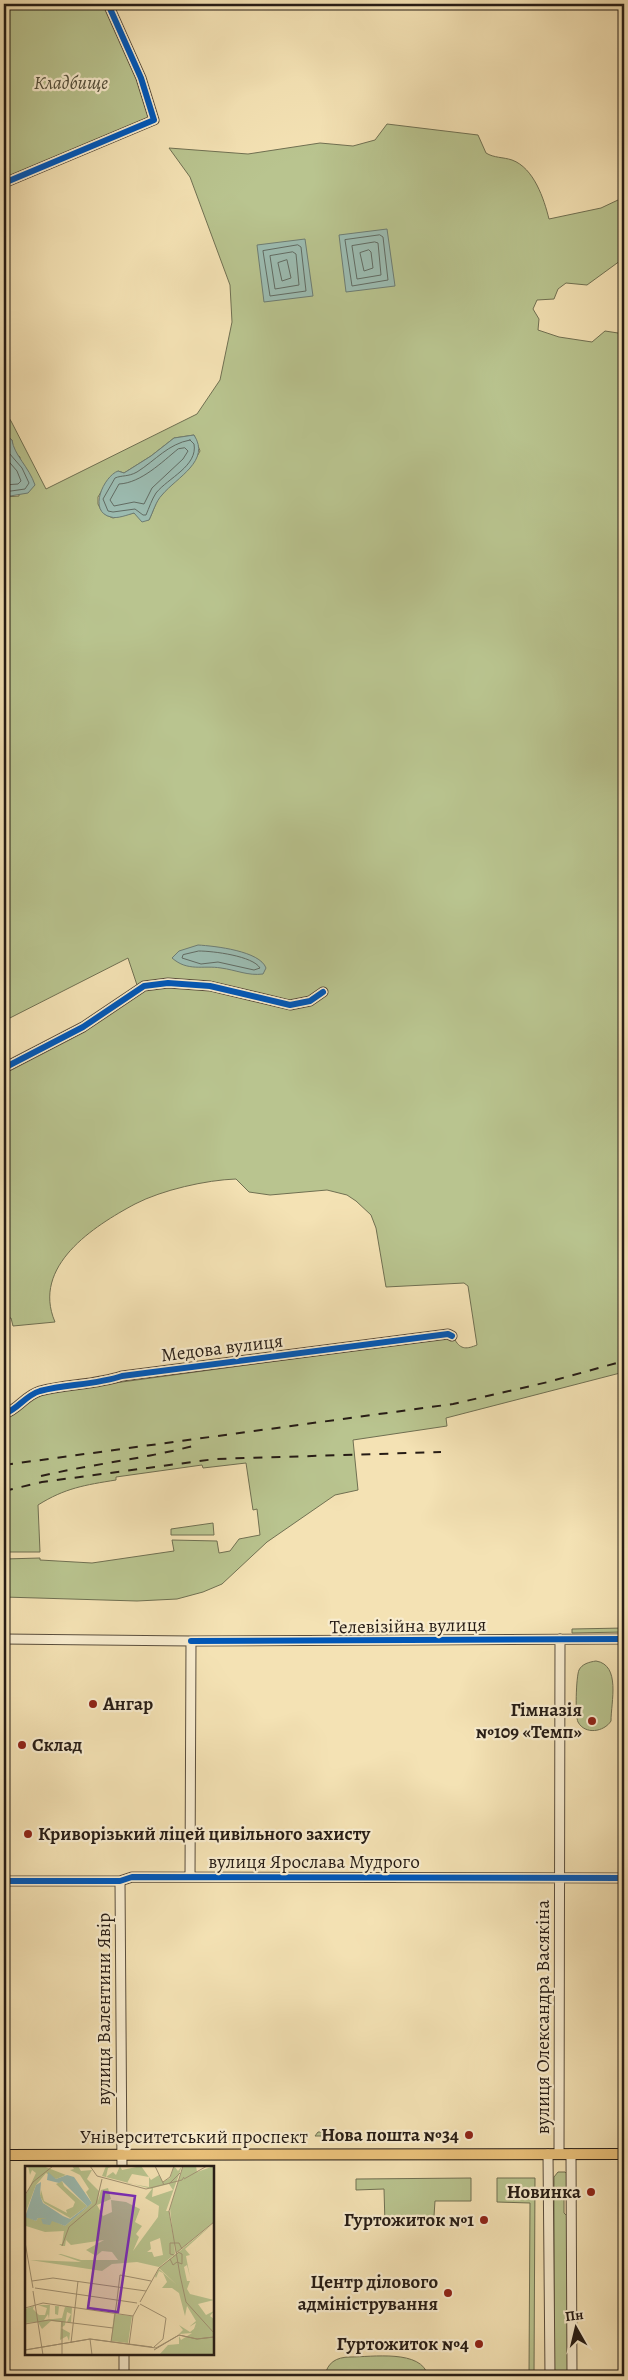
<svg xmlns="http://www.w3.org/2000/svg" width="628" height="2380" font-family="Alegreya,serif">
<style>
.green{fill:#b9c48f;stroke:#707052;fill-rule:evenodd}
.water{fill:#9cbdb3;stroke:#6d7d74}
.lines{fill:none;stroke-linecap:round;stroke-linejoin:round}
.shore{stroke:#616c64;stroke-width:1}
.minor-casing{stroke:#5a4e3d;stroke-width:11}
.major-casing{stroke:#261c15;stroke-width:12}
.minor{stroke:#f8ecce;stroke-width:9}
.major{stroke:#eac17a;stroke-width:10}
.rail{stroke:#261c15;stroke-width:2;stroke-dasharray:9 9;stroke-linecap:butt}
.cycleway-casing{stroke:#f8ecce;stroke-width:9}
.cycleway{stroke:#0057b8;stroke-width:6}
.poi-dot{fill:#8f2418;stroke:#f8ecce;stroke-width:2}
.labels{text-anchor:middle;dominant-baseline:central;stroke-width:4.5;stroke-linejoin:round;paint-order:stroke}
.park-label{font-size:19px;font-style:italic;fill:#524e3a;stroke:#f8ecce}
.street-label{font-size:19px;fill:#261c15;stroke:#f8ecce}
.poi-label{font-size:19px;font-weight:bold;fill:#261c15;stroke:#f8ecce;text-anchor:end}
.inset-road{fill:none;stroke:#a29374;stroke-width:1}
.view{fill:#7b2cbf;fill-opacity:0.15;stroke:#7b2cbf;stroke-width:2.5}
.inset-edge{fill:none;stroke:#261c15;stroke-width:2.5}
</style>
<rect width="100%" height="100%" fill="#f4e2b4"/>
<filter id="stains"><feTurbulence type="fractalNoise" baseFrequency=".004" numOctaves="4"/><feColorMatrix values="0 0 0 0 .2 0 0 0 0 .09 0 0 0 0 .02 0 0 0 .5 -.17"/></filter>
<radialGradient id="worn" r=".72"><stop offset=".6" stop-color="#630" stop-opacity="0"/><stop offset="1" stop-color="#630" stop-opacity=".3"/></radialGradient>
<!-- green -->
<path class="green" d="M4,4H108L154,116L4,183Z
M387,124L478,135L486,153C494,158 503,157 512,160C534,168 544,199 549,219L601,208L618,200H624V258L587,285L566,283L558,289L554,299L537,300L533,309L539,319L538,330L559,337L592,342L605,331L618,333L624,327V1372L446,1418L447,1426L353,1440L358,1490L335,1495L267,1542L222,1584L203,1592L177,1599L137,1601L4,1597V1559L40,1558V1560L92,1563L174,1551L172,1540L217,1541L219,1553L230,1551L239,1539L260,1535L257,1509L253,1510L246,1463L203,1468L202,1465L116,1477V1480C85,1485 65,1488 38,1505L40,1552H4V1416L41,1393L445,1338L455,1340C461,1350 467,1349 477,1345L468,1286L464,1283L386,1287L376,1228L371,1215L356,1201L347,1195L327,1190L270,1195L249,1192L236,1179C206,1180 162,1190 135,1204C94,1226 31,1266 55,1322L13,1326L11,1318H4V1071L139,991L128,958L4,1021V497L19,496L20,457L13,451L12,440L4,434V411L11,421L46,489L197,414L220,380L232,322L230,285L190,177L169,148L248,154L320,143L353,146L375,140ZM194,435L200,451C191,470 175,479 161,495C156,501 153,512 149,520L134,513L113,518L106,515L101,510L98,504V497L107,482L118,471L124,473L151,456L174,438Z
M213,1523L214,1535H171V1529Z
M624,1628V1632L572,1633V1629Z
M596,1661C621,1665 611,1702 611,1721C604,1732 585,1735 578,1722C575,1716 576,1677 579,1670C582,1664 589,1662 596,1661Z
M318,2132H357L358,2136H315Z
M558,2172H565L567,2174L568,2185L564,2190V2213L568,2217L569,2376H554V2177Z
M471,2178V2201H435L434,2216L430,2224H385L384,2189L356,2190V2179Z
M497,2178H535L534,2376H529L530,2203L497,2202Z
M350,2357C372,2357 422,2349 428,2376H325C327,2363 336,2357 350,2357Z"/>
<!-- water -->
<path class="water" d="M387,229L395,286L346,292L339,235Z
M305,239L313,296L264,302L257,245Z
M4,434L12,440C14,455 29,467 35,485L28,493L4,497Z
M194,435C211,461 177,477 162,495C156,501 153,512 149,520L142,522L134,513C127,515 117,519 111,517C87,512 104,476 118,471L124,473L151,456L174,438Z
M198,945C215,946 260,951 266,968L263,974C248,976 236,970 221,968C203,965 188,972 172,958L179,951Z"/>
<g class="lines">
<!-- shore -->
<path class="shore" d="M380,235L383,237L388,280L352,286L345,240Z
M375,242L378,243L381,275L357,279L352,246Z
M298,245L301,247L306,291L270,296L263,251Z
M369,250L371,252L373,268L364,271L360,253Z
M293,252L296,254L299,285L275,289L270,256Z
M287,260L291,278L282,281L278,263Z
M4,440L7,443L9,453L22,468L29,483L25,489L4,492
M190,440L194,444C198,466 168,478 156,493C152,499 149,508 146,515H143L135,509L113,512L108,511L103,499L115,478C122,475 128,477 137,472C156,460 168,444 190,440Z
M185,448L188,451L183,459L152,488L144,504L134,502L114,506L110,500L119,484C141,483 162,462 178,449Z
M4,456L17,471L21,481L18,484L4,485
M199,951C213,951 253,956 260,968L254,970L218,962L201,964L182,958L183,955Z"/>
<!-- minor casing -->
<g class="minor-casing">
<path id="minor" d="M4,183L154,120L141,78L108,4
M4,1068L83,1027L144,986L168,983L210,986L290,1005L310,1001L323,992
M4,1414C19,1409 24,1396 40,1391C67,1384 95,1385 122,1376L448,1334L452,1336
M4,1639L191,1641L190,1877
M191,1641L624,1639
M4,1881H120L132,1877L624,1878
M120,1881L122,2168
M548,2154L550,2376
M559,2154L560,1639
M571,2154L572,2376
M124,2354V2376"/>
</g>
<!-- major casing -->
<g class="major-casing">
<path id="major" d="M4,2155L624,2154"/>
</g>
<!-- minor -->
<use href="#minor" class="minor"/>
<!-- major -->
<use href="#major" class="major"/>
<!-- rail -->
<path class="rail" d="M4,1465L453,1404L548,1382L624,1361
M41,1476C92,1464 143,1459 193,1446
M4,1491L42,1482L215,1459L441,1452"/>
<!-- cycleway casing -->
<g class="cycleway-casing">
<path id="cycleway" d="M4,183L154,120L141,78L108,4
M4,1068L83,1027L144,986L168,983L210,986L290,1005L310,1001L323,992
M4,1414C19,1409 24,1396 40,1391C67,1384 95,1385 122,1376L448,1334L452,1336
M191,1641L624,1639
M4,1881H120L132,1877L624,1878"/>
</g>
<!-- cycleway -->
<use href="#cycleway" class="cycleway"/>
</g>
<!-- markers -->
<g class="poi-dot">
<circle cx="93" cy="1704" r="5"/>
<circle cx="592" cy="1721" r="5"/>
<circle cx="22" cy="1745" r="5"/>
<circle cx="28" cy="1834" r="5"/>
<circle cx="469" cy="2135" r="5"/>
<circle cx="591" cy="2192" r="5"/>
<circle cx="484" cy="2220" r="5"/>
<circle cx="448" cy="2293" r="5"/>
<circle cx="479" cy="2344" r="5"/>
</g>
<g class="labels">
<!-- park labels -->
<g class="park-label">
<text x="71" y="83">Кладбище</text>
</g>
<!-- street labels -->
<g class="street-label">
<text transform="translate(222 1348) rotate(-7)">Медова вулиця</text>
<text transform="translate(408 1626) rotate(-1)">Телевізійна вулиця</text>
<text x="314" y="1862">вулиця Ярослава Мудрого</text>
<text transform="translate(104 2009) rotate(-90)">вулиця Валентини Явір</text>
<text transform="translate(543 2017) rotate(-90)">вулиця Олександра Васякіна</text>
<text x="194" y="2137">Університетський проспект</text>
</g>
<!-- poi labels -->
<g class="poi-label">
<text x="103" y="1704" text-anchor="start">Ангар</text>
<text x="582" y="1710">Гімназія<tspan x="582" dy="22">№109 «Темп»</tspan></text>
<text x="32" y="1745" text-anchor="start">Склад</text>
<text x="38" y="1834" text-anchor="start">Криворізький ліцей цивільного захисту</text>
<text x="459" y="2135">Нова пошта №34</text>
<text x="581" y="2192">Новинка</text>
<text x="474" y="2220">Гуртожиток №1</text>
<text x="438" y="2282">Центр ділового<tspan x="438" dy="22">адміністрування</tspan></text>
<text x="469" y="2344">Гуртожиток №4</text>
</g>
</g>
<!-- overview -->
<g transform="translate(25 2166)">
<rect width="189" height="189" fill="#f4e2b4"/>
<path d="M3,0H18L41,9L31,13L21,7L11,19L0,48V31L11,7L7,4L5,9ZM47,0H53L56,5L67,4L62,13L74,25L73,35L76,24L83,22L86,33L72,39L78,50L87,46L86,34L101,36L115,43L110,56L117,60L111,68L114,71L108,85L133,51L134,40L120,32L127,23L77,10L81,0H89L83,2L81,11L88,6L91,9L95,0L97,4L116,0L126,14L134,9L138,16L145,12L149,0L153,5L157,0L141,45H144L148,71L145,42L158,0H171L172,6L189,0V56L151,87L149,75L150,88L134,101L112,96L87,98L77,105L5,94L56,96L33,88H36L56,94H93L87,86L77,85L71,90L61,84L79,74L46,79L41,74L40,80H37L34,78H37L39,65L20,66L1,60L0,50L11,55L13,52H22L40,60L67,37L61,26L64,23L55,9L45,4L49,3ZM107,8L124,11V21L102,17ZM144,18L148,24L127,31L128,22ZM135,72L138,89L129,91L127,86H122L126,83L125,76ZM37,15L39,20L62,40L43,54L45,52L19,37L15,30L16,24L19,35L42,47L41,44L48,41L50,36L31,18ZM189,57L160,83L165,89L161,90L165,111L162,99L159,101L162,115H165L162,123L165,128L189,134L173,138L181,149L189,145L185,150L189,153V189H134L143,179L154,178V170L156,174L167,167L154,168L158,164L154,159L165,166L174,159L169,163L171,157L164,161L171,155L162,140L160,150L154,127L147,122H137L142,116L138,107L134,105L131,112L130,110L134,103L152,119L134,102ZM13,139H25L24,153L23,148L19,154L37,152L40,141L34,140L33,149L30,148V140L47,141L46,156H42L46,148L42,146L40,159L36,162L45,167L44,175L42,170L35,174L36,156L26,155L17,163L13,156L0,157V143L9,140L8,143L14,149H20L22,142ZM89,148L107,150L103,177L86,175Z" fill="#b9c48f" fill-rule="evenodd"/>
<path d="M23,6L31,13L42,9L49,11L67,37L40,60L27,55L25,59L18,58L16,53L22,52H13L11,55L0,51L11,19L16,16L15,29L18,37L38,50L45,53L62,40L37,15L34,17L22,14Z" fill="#9cbdb3"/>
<path class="inset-road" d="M65,0L72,10L121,23L157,14L159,11M130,0L139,19M158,0L144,45L155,109L161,136L189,167M159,13L182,0M138,16L145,11L149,0M144,18L155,7M0,29L8,16L28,0M0,76L8,122M37,80L44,61L71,38L77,13M151,87L189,56M149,89L145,88V77H154L157,83M145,93L148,99L152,96L157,98V88L153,86M7,115L28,112L121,125M10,122L112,137M8,125L18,189M92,134L95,109L126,115M115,136L134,102L153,87M115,138L141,152L138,173L129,181M0,142L18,137L108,150M37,155V189M0,158L24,154L88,162M65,173L67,189M86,176L92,134M46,177L53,115M104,179L108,150L114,139M0,184L65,173L127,181M0,184L65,173L131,182L154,169L172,173L189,171M129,184L154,169L172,173L189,171"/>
<path class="view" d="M79,26L110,30L93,146L63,142Z"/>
<rect width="189" height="189" class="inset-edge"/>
</g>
<!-- margin -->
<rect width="628" height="2380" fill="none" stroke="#f4e2b4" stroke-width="20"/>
<rect x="5" y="5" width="618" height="2370" fill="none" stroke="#261c15" stroke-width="2.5"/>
<rect x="10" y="10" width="608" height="2360" fill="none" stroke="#261c15"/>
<!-- north arrow -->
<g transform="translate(576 2328) rotate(352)" stroke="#f8ecce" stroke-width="4" paint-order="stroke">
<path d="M0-4L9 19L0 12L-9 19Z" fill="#261c15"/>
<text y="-8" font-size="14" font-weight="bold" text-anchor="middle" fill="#261c15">Пн</text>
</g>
<rect width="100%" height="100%" filter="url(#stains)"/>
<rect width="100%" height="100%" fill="url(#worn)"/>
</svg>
